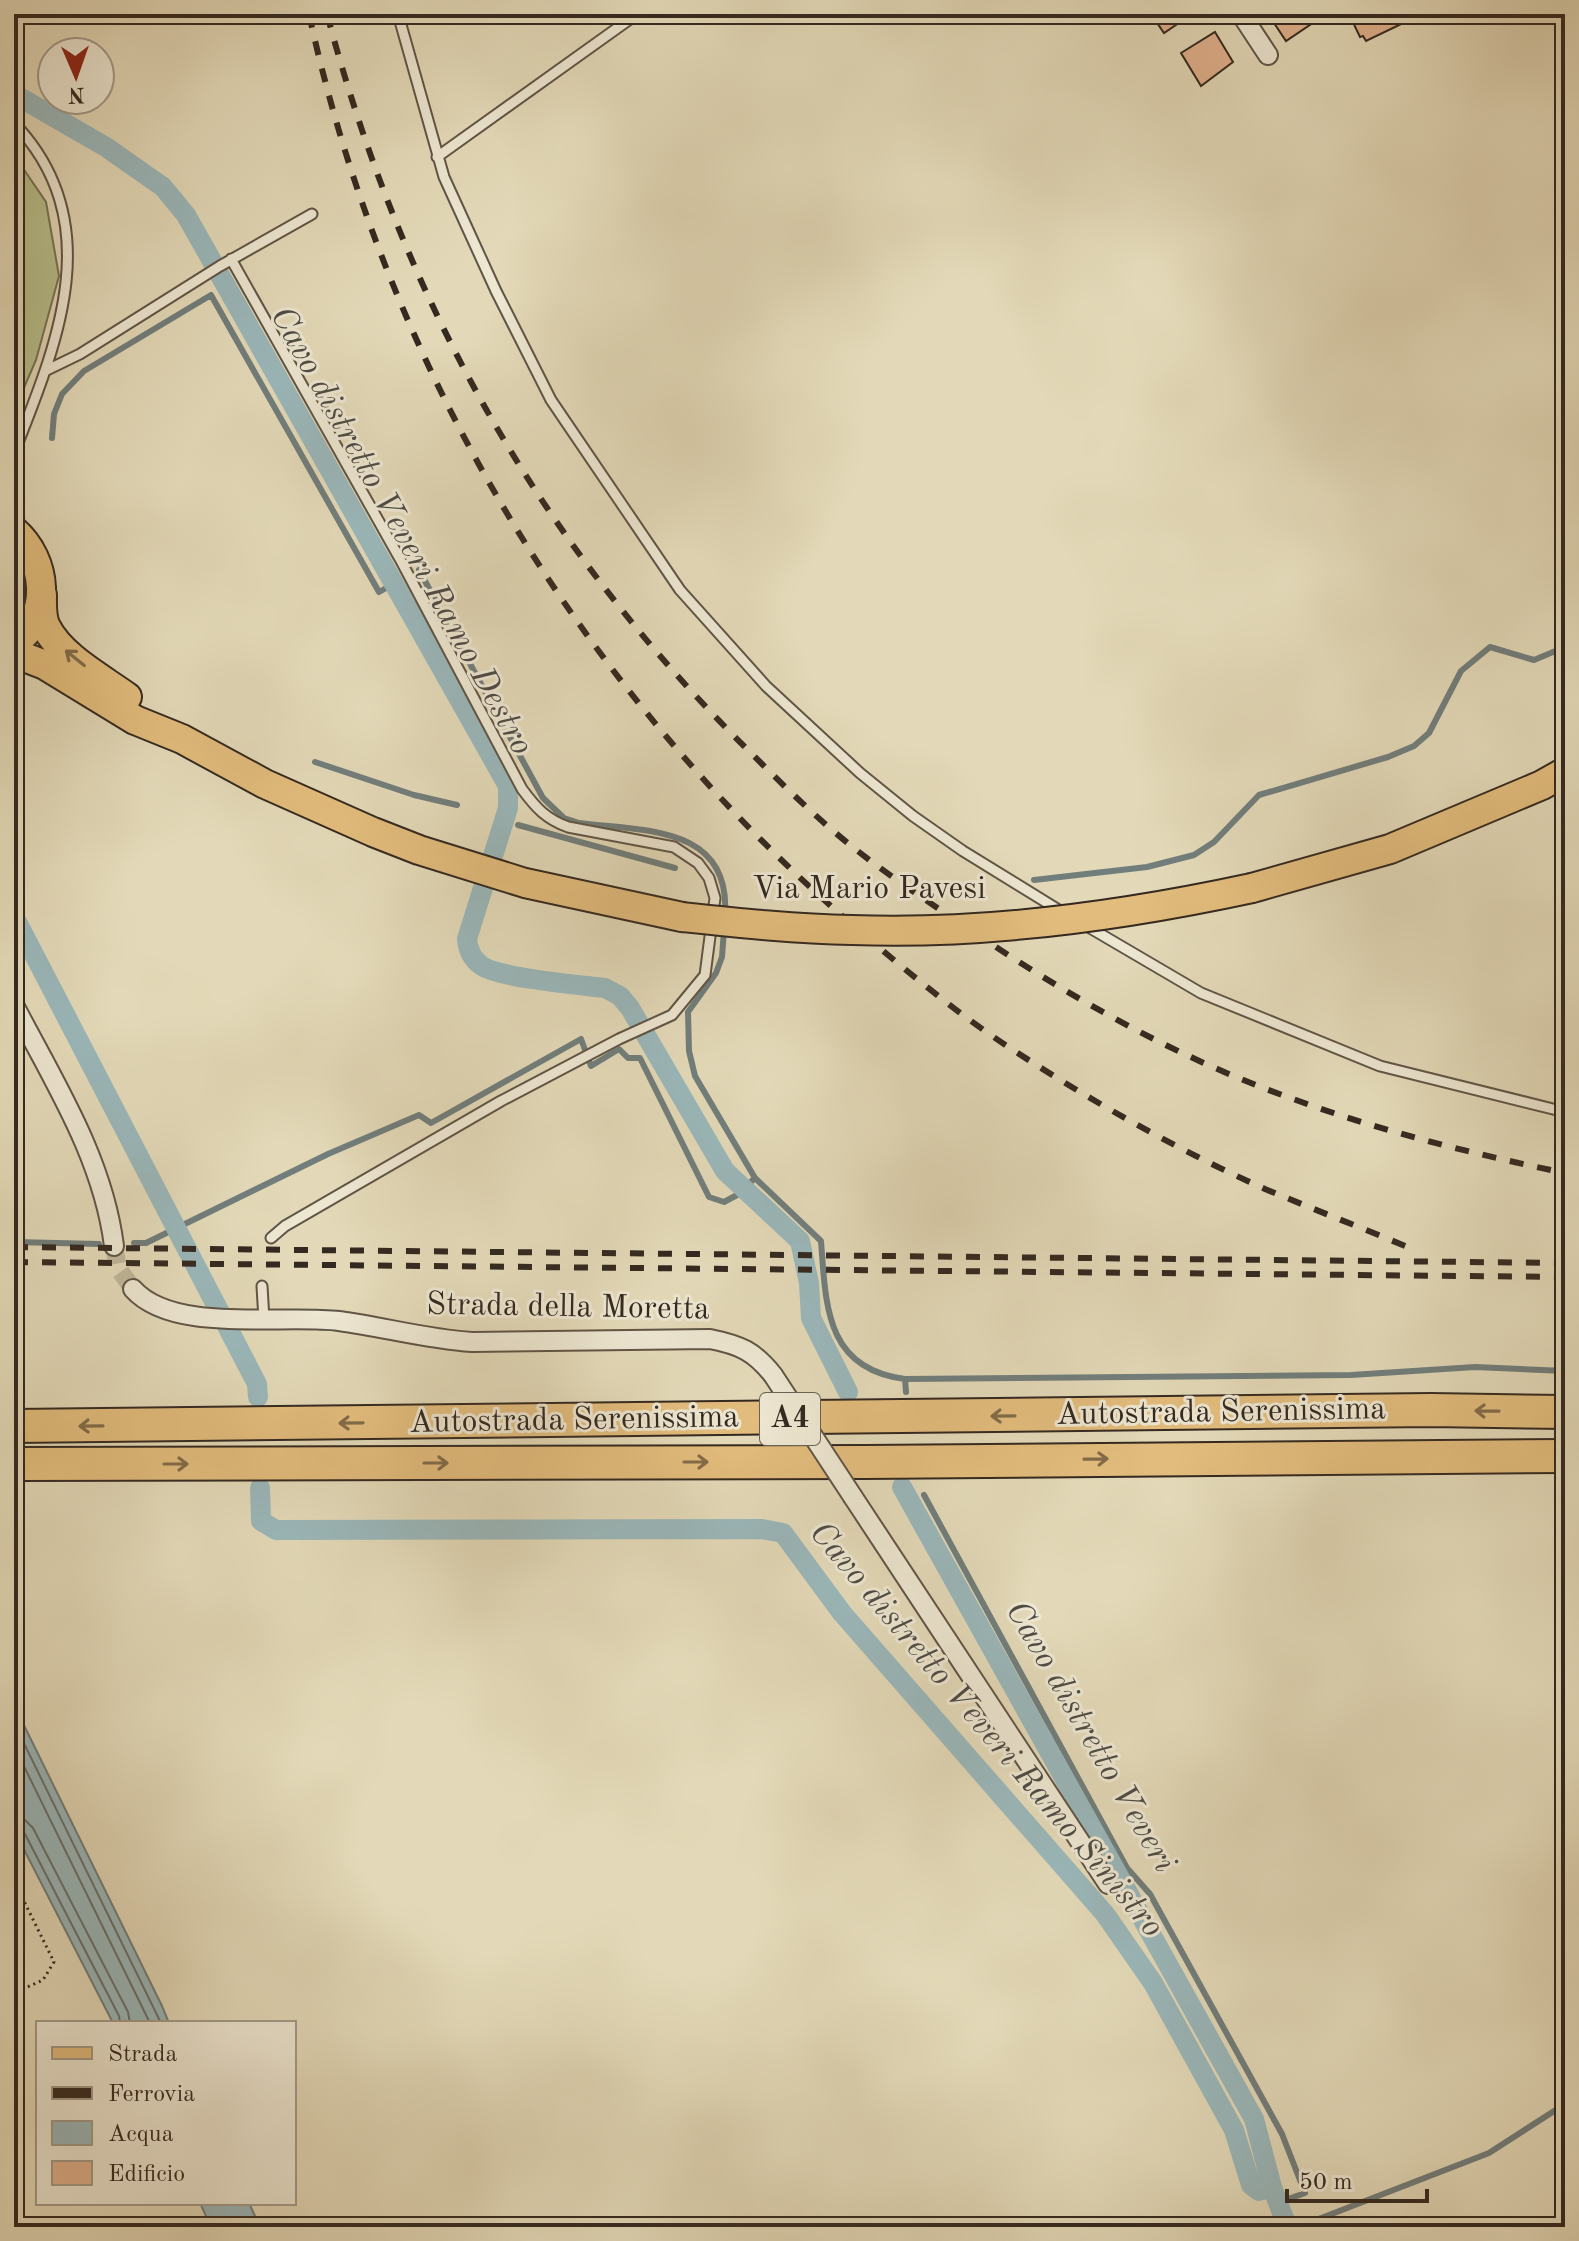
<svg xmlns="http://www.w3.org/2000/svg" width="1579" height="2241" font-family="'Old Standard TT',serif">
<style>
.green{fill:#b7be8c;stroke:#767456;stroke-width:2}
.water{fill:#9ab7ba;stroke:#717e7c;stroke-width:2}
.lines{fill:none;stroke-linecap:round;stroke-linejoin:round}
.shore{stroke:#67706d;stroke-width:2}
.stream{stroke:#717e7c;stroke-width:6}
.canal{stroke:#9ab7ba;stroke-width:20}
.building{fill:#e0b18d;stroke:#342920;stroke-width:2}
.street-tunnel{stroke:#c0b69a;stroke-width:18;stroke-dasharray:18 9;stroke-linecap:butt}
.lane-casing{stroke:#605546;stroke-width:13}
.street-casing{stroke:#605546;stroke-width:22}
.primary-casing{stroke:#342920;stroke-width:32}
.highway-casing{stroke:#342920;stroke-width:36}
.path{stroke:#342920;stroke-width:3;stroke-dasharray:2 4;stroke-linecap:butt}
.lane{stroke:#ede6d1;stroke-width:9}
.street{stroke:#ede6d1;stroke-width:18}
.primary{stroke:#e2bc7c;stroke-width:28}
.highway{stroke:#e2bc7c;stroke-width:32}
.rail{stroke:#342920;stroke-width:6;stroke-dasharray:14 14;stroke-linecap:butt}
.street-bridge-casing{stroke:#605546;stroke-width:22;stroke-linecap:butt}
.primary-bridge-casing{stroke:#342920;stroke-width:32;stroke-linecap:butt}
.street-bridge{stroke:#ede6d1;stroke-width:18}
.primary-bridge{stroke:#e2bc7c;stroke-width:28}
.oneway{stroke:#826b49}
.labels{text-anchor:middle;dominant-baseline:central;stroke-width:6;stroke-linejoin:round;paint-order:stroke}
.shield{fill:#ede6d1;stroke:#6c6255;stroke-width:2}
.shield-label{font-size:30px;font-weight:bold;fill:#342920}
.street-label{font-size:32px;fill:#342920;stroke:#ede6d1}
.water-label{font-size:34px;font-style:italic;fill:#4e4c46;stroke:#ede6d1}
</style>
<rect width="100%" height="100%" fill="#e3d9b8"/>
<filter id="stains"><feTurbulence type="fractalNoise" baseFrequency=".0025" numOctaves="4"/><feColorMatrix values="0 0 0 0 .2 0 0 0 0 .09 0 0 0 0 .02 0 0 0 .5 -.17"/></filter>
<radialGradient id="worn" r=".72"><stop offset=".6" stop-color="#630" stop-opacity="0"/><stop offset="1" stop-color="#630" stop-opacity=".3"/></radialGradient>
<!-- green -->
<path class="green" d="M14,155L46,202L59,276L36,360L14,411Z"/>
<!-- water -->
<path class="water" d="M14,1705L162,2006L169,2023H113L14,1830Z
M200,2203H249L260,2227H211Z"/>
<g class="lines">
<!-- shore -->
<path class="shore" d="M14,1723L161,2023
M14,1746L150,2023
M14,1819L25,1820L33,1828L128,2012L130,2023
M14,1829H20L25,1834L119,2016L120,2023"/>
<!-- stream -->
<path class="stream" d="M52,438L54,414L62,394L84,371L211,295L379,592L388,587
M419,570L543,798L564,818L579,823C643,831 731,825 725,915
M1565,720V736
M315,762L414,795L457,805
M518,825L675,868
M1034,880L1147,867L1194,855L1214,842L1259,795L1388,757L1414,746L1429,733L1461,671L1490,647L1534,660L1565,647
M724,930L722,957L716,973L688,1012L689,1051L695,1076L755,1178L821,1241C826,1305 825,1369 905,1379L1351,1375L1475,1367L1565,1371
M14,1242L99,1244
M134,1243H146L328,1154L419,1115L431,1123L581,1039L591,1066L619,1049L628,1058H640L709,1197L724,1202L737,1195L755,1178
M905,1379L906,1392
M924,1495L1127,1868L1150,1894L1282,2134L1305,2193L1277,2203
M1298,2227L1489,2153L1565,2104"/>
<!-- canal -->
<path class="canal" d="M14,94L106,147L163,187L186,215L508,786V808L467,939C468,950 473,960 482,966C500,978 580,985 605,988L620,996L630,1008L725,1171L800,1241L809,1283L811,1318L848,1392
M14,916L257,1384L258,1397
M902,1487L1254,2119L1272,2187L1286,2223
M260,1488L261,1521L276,1530L762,1529L783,1533L842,1613L1105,1914L1153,1983L1234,2130L1251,2185L1259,2191L1272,2187"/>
</g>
<!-- building -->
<path class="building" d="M1151,14H1192L1164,33Z
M1268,14H1326L1286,41Z
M1349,14H1422L1366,41L1363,36L1360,37Z
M1215,32L1233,62L1201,86L1181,53Z"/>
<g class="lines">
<!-- street-tunnel -->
<path class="street-tunnel" d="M114,1246L118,1268L133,1289"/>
<!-- lane casing -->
<g class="lane-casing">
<path id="lane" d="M398,14L444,177L496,291L551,400L680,590L766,686L860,773L913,816L963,851L1062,912
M14,123C109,222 57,344 14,453
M437,157L637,14
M231,259L400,559L522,789C536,808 546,819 568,827L674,847L698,863L709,878L715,898L705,975L672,1015L619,1039L501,1101L285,1226L271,1238
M47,370L80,354L220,266L312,214
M1085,925L1201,993L1380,1066L1565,1112
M262,1286L264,1320"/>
</g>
<!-- street casing -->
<g class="street-casing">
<path id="street" d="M1241,14L1268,55
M14,1005C54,1082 103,1158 114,1246
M133,1289C173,1334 282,1314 339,1321C384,1327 426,1339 472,1342L710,1339C740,1345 754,1351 773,1375
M853,1497L1108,1884"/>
</g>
<!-- primary casing -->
<g class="primary-casing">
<path id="primary" d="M14,531C47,560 53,615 14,643
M42,595C42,606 41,617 46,627C61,657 101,678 127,697
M14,653L45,665L135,720L182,739L265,784L373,832L419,850L525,883L682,917
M1252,888L1390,849L1542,785L1565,772"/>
</g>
<!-- highway casing -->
<g class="highway-casing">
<path id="highway" d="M14,1426L1431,1410L1565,1412
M14,1464L865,1462L1565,1456"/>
</g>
<!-- path -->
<path class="path" d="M14,1881L54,1962L43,1980L14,1993"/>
<!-- lane -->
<use href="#lane" class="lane"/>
<!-- street -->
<use href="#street" class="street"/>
<!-- primary -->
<use href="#primary" class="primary"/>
<!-- highway -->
<use href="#highway" class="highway"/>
<!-- rail -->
<path class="rail" d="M309,14C387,372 584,697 863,934C909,973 957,1013 1007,1046C1089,1100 1176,1149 1265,1189C1313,1209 1362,1228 1410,1248
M327,14C401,292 531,530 733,735C773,775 814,817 859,852C899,883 942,911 984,939C1081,1004 1185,1061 1296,1100C1384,1132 1474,1154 1565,1173
M14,1247L1565,1263
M14,1262L1565,1277"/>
<!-- street-bridge casing -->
<g class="street-bridge-casing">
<path id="street-bridge" d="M773,1375L853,1497"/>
</g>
<!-- primary-bridge casing -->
<g class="primary-bridge-casing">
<path id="primary-bridge" d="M682,917C739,923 795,929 852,930C986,935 1122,916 1252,888"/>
</g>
<!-- street-bridge -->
<use href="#street-bridge" class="street-bridge"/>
<!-- primary-bridge -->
<use href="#primary-bridge" class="primary-bridge"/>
</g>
<!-- one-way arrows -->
<defs><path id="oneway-shaft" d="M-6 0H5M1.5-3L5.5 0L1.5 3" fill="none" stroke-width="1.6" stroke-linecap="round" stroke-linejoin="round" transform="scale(2)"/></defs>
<g class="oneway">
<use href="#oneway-shaft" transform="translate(75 658) rotate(-141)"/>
<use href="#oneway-shaft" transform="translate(1487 1411) rotate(-179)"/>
<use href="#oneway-shaft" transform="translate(1003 1416) rotate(179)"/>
<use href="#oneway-shaft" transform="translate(351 1423) rotate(179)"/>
<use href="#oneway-shaft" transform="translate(91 1426) rotate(179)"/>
<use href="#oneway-shaft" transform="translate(1096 1459) rotate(-1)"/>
<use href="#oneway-shaft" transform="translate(696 1462)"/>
<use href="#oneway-shaft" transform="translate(436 1463)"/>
<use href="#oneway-shaft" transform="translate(176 1464)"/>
</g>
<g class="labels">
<!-- shield labels -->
<rect class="shield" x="760" y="1393" width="60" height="52" rx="6"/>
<g class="shield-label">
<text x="790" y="1419">A4</text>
</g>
<!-- street labels -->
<g class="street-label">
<text x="869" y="890">Via Mario Pavesi</text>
<text transform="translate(568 1308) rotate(1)">Strada della Moretta</text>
<text transform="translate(1221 1413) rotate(-1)">Autostrada Serenissima</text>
<text transform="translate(574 1421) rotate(-1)">Autostrada Serenissima</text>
</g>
<!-- water labels -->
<g class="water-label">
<text transform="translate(401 531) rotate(61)">Cavo distretto Veveri Ramo Destro</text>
<text transform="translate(986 1730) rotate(50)">Cavo distretto Veveri Ramo Sinistro</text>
<text transform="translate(1090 1737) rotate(60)">Cavo distretto Veveri</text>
</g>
</g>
<!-- margin -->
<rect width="1579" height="2241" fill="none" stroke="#e3d9b8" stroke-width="48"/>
<rect x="16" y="16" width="1547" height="2209" fill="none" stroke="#342920" stroke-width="4"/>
<rect x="24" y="24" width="1531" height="2193" fill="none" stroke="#342920" stroke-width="2"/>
<!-- legend -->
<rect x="36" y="2021" width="260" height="184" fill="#ede6d1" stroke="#a39a8a" stroke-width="2"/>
<rect x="52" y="2047" width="40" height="12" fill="#e2bc7c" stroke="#a39a8a" stroke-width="2"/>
<text x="108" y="2061" font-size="24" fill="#342920">Strada</text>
<rect x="52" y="2087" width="40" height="12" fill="#342920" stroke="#a39a8a" stroke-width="2"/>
<text x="108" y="2101" font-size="24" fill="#342920">Ferrovia</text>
<rect x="52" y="2121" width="40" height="24" fill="#9ab7ba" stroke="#a39a8a" stroke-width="2"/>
<text x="108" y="2141" font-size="24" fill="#342920">Acqua</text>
<rect x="52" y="2161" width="40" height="24" fill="#e0b18d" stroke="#a39a8a" stroke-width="2"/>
<text x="108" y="2181" font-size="24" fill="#342920">Edificio</text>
<!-- north arrow -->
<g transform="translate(76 76) rotate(178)"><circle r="38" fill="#ede6d1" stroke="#a39a8a" stroke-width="2"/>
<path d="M0-6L14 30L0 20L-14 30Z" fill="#8f2418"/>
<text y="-12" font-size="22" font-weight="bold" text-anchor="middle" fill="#342920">N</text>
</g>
<!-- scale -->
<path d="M1287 2189v12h140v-12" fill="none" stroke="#342920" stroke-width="4"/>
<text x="1299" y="2189" font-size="24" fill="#342920" stroke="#ede6d1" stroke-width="6" paint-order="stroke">50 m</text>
<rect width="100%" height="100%" filter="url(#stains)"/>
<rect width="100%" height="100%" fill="url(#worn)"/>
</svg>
